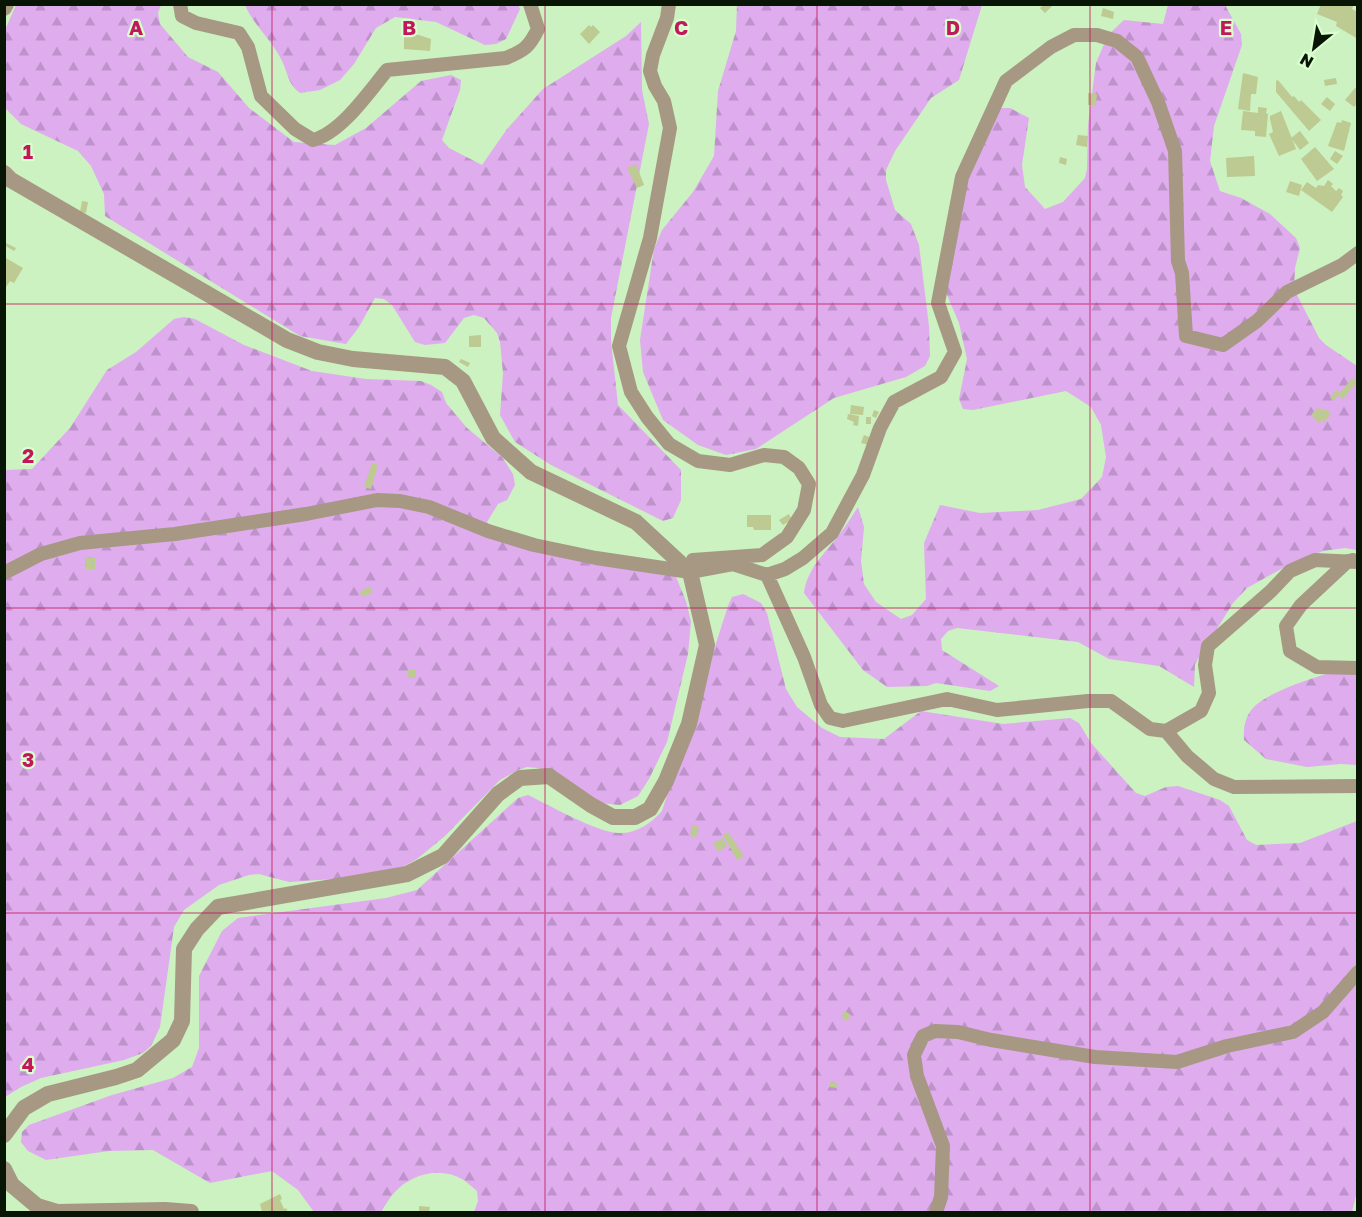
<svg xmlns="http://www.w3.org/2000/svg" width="1362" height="1217" font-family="'Golos Text',sans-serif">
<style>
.forest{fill:url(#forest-firs)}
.building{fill:#bdca91}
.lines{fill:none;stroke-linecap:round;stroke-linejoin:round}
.minor{stroke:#a69883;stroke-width:14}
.tertiary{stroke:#a69883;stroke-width:16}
.grid{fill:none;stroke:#c2185b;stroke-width:1.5;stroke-opacity:0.55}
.grid-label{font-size:20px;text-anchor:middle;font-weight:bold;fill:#c2185b;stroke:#d8ffcd;stroke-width:4.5;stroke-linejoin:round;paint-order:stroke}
</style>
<defs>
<pattern id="forest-firs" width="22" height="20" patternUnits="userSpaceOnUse" patternTransform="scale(1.5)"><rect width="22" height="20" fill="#dfacee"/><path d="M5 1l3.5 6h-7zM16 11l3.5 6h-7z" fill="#be93cb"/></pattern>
</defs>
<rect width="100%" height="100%" fill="#cbf2c0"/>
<!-- forest -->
<path class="forest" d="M518,4L520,9L506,39L496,44L485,45L436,22L395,17L376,28L354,64L340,80L320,90L300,93C288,85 288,73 282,61C272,40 254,26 245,5Z
M16,5H161L158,13L160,24L188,57L218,72L249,108L294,142L335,145L366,128L421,81L451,75L461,80L460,90L442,140L449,148L482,165L507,129L543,89L626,36L641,22L642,90L649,124L611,318V341L618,405L681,470V500L673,518L663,521L551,465L515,442L500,415L503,373L500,342L497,333L484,318L474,315L464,318L445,343L425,345L415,342L392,305L384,299L375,298L359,327L346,344L300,336L105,216L104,194L91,166L78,151L21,124L5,108V30Z
M737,5H982L959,80L931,98L895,151L886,170V180L895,210L911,224L919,245L929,326L930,356L925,366L906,377L834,398L756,449L726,455L698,445L663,420L643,372L640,340L654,249L662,230L693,192L714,156L718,91L736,31Z
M1168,5H1225L1241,34L1242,45L1214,126L1210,161L1220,191L1241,198L1270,214L1296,238L1300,248L1295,268L1294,289L1319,338L1326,345L1357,366V550L1345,548L1323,551L1292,563L1247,588L1233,603L1195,664L1194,687L1159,666L1109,659L1078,642L957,628L948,631L941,639L942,650L999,686L990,691L936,683L927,686L887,687L863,670L804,593C807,569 825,553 839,535C846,526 852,516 858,507L864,527L861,561L864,584L876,602L901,619L912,615L926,599L924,543L940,505L980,513L1038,510L1081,499L1102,477L1106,457L1101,425L1091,407L1066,391L973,410L963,409L959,399L967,359L959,323L947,295L944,274L961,190L1000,108H1010L1029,118L1022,165L1025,187L1045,209L1063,202L1085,178L1087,169L1088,125L1096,63L1108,35L1124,20L1163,24Z
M184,317L195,319L244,345L312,371L366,379L421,381L431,385L442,392L446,403L467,428L502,457L513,474L515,485L507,500L498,504L487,522L493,532L674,572L686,601L691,622L688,654L667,742L649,779L638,796L620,805L599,803L556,776L538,768L527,767L518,770L500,780L445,836L417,859L399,869L349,878L289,882L259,874L249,875L219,885L184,910L174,927L160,1027L151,1046L143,1053L124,1060L41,1078L21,1087L5,1097V470L32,469L70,428L107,370L136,352L174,319Z
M743,594L761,603L767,613L786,689L797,707L822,728L840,737L884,739L921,711L1003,724L1070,718L1079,723L1091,743L1136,793L1145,796L1166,787L1178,786L1220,800L1229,806L1247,840L1256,845L1300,843L1357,821L1358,1187L1352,1212H474L478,1201L477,1191C472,1187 467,1182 462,1179C440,1166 410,1174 394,1193C389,1198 385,1206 381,1212H314L298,1190L272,1171L210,1183L153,1150L109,1151L46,1160L28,1151L21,1142L22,1132L29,1125L112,1095L173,1078L192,1067L199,1048V976L222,931L238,918L386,898L417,890L518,798L528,795C549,805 596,832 618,833C636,834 650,824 662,811L728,606L732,597Z
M1357,665V765L1341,764L1307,767L1266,759L1244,740C1243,730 1245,717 1252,709C1269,689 1332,672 1357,665Z"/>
<!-- building -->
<path class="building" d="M1045,4H1054L1045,13L1040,8Z
M1321,4H1354L1352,9L1358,12V39L1336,26L1337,22L1317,14Z
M1103,8L1114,12L1113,19L1101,16Z
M589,25L591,27L593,25L600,32L589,44L580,34Z
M404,34L419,35L431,39L430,51L404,49Z
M1243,73L1258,77L1256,94H1251L1250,111L1238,109Z
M1336,78L1337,84L1325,86L1324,80Z
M1278,80L1292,97L1294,96L1299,102L1301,100L1321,120L1309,131L1276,92V81Z
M1355,88L1358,89V103L1354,107L1345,100Z
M1088,93L1097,94L1096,105H1088Z
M1327,97L1335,104L1330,111L1321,104Z
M1258,107L1267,108L1266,113L1268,114L1266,137L1255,136V131L1241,130L1243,111L1258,113Z
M1281,111L1296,149L1279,156L1269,134L1273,132L1270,119V116Z
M1342,120L1351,123L1344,151L1328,146L1337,122L1341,123Z
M1300,131L1309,143L1300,150L1291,138Z
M1078,135L1088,136L1087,147L1076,145Z
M1315,147L1334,169L1317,181L1301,159Z
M1335,151L1343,156L1337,164L1330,159Z
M1254,156L1255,176L1227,177L1226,158Z
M1060,157L1067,159L1066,165L1059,163Z
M636,164L644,185L637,188L627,168Z
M1328,180L1333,184L1331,186L1336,191L1339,188L1343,191L1341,195L1343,197L1332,212L1301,190L1307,182L1316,188L1318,185L1324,186Z
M1290,181L1302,185L1299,196L1286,192Z
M82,201L88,202L86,213L80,212Z
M4,242L16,248L14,251L4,245Z
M4,257L23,268L14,283L10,281L4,290Z
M481,335V347H469V336Z
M461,359L470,363L468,367L459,362Z
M1352,378L1357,382L1343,399L1338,395L1334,401L1330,398L1336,390L1340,393Z
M851,405L864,407L863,415L850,414Z
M1318,407L1324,411L1326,409L1331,414L1324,422L1321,420L1319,423L1311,415Z
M874,410L879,412L876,418L872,416Z
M848,414L859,416L858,426L853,425L854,422L847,419Z
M866,417H871V424H866Z
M864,435L872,438L869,445L861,443Z
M372,463L378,465L371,489L364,487Z
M789,514L792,520L783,525L779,520Z
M747,515H771V530H754L753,527H747Z
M95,557V569H86L85,558Z
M370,586L373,592L363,597L360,592Z
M415,669L416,678H408L407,670Z
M692,825L699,827L696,837L690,836Z
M728,832L744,856L737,860L723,835Z
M723,838L727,846L718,852L713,843Z
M845,1011L851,1015L847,1021L841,1017Z
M830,1082L838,1083L837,1088L830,1087Z
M280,1194L282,1199L280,1200L284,1209L286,1208L288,1212H262L260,1204Z
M419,1206L430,1207L429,1212H419Z"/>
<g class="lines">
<!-- minor -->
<path class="minor" d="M180,4L182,16L196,23L239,33L248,47L261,96L295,129L313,140C341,133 369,92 387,70L506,58C525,50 529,47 538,29L530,4
M669,4L667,18L653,55L650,71L655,86L664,101L670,128L650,238L619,346L631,392L647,417L669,444L698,461L730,465L764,455L784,457L799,468L809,484L804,510L787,537L762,555L693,560L690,572
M1353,560L1347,562L1301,605L1286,626L1290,651L1317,667L1358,668
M4,573L41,554L80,543L175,534L306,514L377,500L400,501L429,507L488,531L534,545L596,558L690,572L733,564L767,575L785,569L803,558L832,533L863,475L880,428L894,402L941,377L955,352L938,303L962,177L1006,81L1051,47L1074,35H1097L1117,41L1137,57L1158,102L1175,151L1178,261L1182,273L1186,336L1223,345L1257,321L1287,292L1342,265L1358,253
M767,575L804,657L821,705L830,718L843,721L947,699L997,710L1088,701H1111L1150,729L1166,731L1201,711L1209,693L1205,665L1208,646L1271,591L1290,571L1315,560L1358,562
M1166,731L1187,756L1214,779L1234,787L1358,786
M936,1212L941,1197L943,1146L917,1076L914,1055L923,1036L935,1031L958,1032L991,1040L1095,1057L1177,1062L1227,1046L1293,1032L1323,1012L1358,972"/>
<!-- tertiary -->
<path class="tertiary" d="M4,8L6,4
M4,173L11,180L287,340L318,352L353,359L445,367L463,381L493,438L531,472L636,522L690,572L707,645L689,724L666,781L650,809L635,817H613L591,805L549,776L520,778L498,794L443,856L407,874L218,907L197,929L184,949L182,1021L173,1040L137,1070L116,1077L48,1094L24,1108L4,1135
M4,1169L12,1185L37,1206L57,1212L165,1210L191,1212"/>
</g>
<!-- grid -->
<path class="grid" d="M272,4V1212M545,4V1212M817,4V1212M1090,4V1212M4,304H1358M4,608H1358M4,913H1358"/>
<g class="grid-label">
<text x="136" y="35">A</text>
<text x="409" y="35">B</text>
<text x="681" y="35">C</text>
<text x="953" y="35">D</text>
<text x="1226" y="35">E</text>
<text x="28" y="159">1</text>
<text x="28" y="463">2</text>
<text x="28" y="767">3</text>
<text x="28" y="1072">4</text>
</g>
<!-- border -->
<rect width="1362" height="1217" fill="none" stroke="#081505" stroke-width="12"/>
<!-- north arrow -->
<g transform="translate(1314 48) rotate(210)" stroke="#d8ffcd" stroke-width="4.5" paint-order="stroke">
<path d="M0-4.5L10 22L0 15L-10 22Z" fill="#081505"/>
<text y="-9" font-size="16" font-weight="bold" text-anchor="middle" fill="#081505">N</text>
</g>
</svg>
